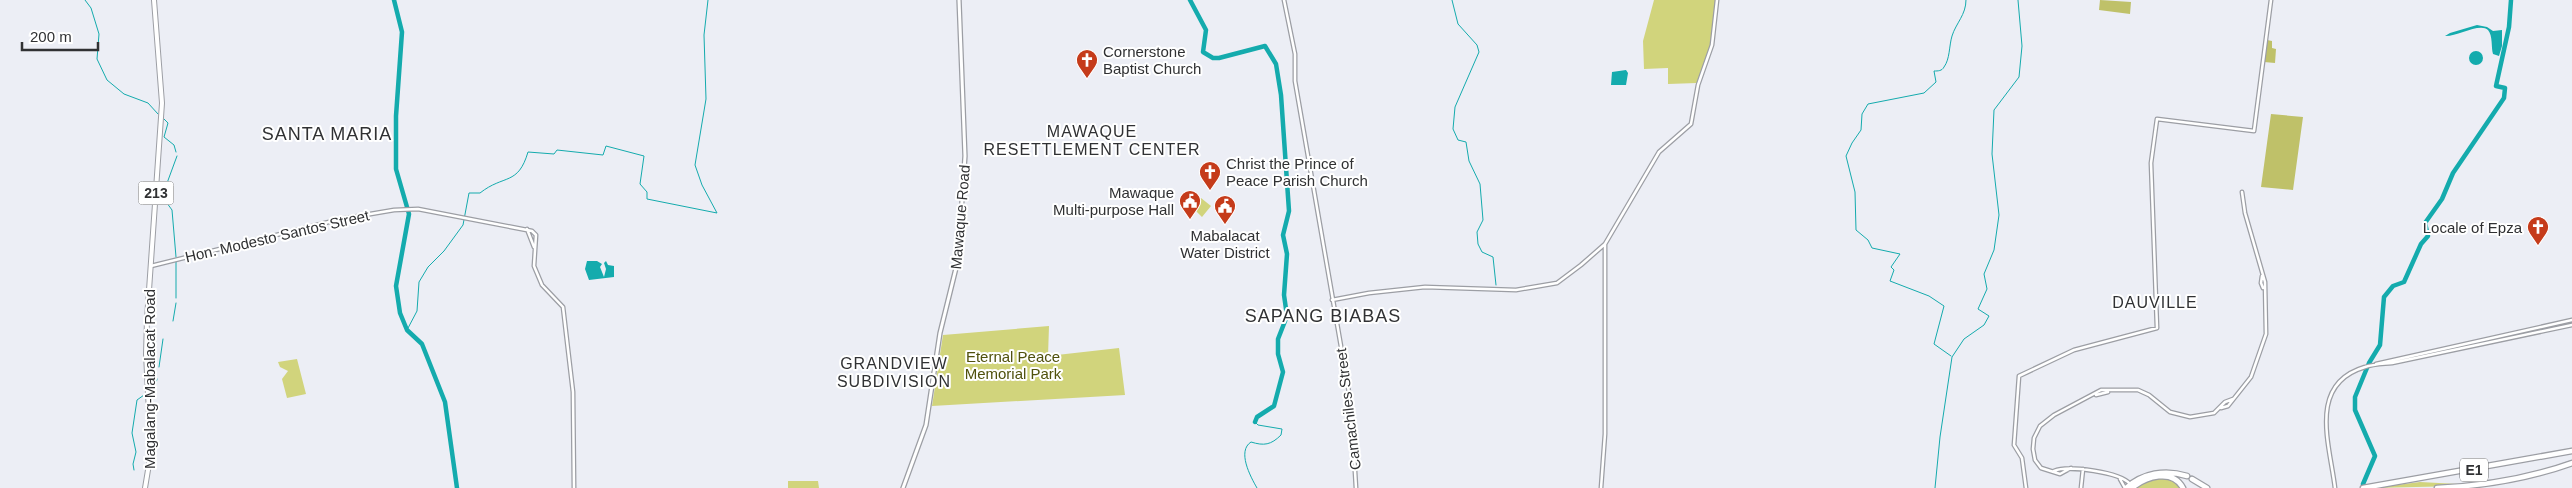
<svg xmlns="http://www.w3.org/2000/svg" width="2572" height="488" font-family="Arial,sans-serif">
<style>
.green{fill:#d1d47c}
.forest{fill:#bfc169}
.water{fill:#14abad}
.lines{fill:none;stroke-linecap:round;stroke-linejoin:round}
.stream{stroke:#14abad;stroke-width:1}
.river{stroke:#14abad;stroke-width:4.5}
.tertiary-casing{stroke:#9c9ea4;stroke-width:5}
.secondary-casing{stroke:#9c9ea4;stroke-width:5.5}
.primary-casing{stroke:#9c9ea4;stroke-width:6}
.motorway-casing{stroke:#9c9ea4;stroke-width:7}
.tertiary{stroke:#fff;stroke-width:2.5}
.secondary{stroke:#fff;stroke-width:3}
.primary{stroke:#fff;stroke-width:4}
.motorway{stroke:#fff;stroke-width:4.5}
.labels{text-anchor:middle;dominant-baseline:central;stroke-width:4;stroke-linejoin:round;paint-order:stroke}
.shield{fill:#fff;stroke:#6e6f70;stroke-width:1}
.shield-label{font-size:14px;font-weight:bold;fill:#303133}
.poi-label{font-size:15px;fill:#303133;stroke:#fff;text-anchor:start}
.street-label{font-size:15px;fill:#303133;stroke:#fff}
.park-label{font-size:15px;fill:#50510d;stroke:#fff}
.neighbourhood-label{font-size:16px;letter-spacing:1px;fill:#303133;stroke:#fff}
.quarter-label{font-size:18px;letter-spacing:1px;fill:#303133;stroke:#fff}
</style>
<rect width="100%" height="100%" fill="#eceef5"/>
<!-- green -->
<path class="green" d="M1654,0H1716L1711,47L1697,83L1668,84V68L1644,69L1643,41Z
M1201,198L1211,206L1202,217L1193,208Z
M1049,326L1048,356L1119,348L1125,395L932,406L943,335Z
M297,359L306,394L287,398L282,379L288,371L280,367L278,362Z
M2165,478L2177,482L2181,488H2135L2150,479Z
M788,481H818L819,488H788Z
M2420,482L2458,484V486L2374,488Z"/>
<!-- forest -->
<path class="forest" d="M2100,0L2131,2L2130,14L2099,10Z
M2267,40L2272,41V48L2276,49L2275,63L2264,62Z
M2271,114L2303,117L2293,190L2261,187Z"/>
<!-- water -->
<path class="water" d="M2477,25L2487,27L2493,31L2502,30V46L2499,56L2493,54C2491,47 2493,36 2488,30C2480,22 2456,37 2445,36L2450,33Z
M2469 58a7 7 0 1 1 14 0a7 7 0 1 1-14 0Z
M1626,70L1628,73L1626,85H1611L1612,72Z
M587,261H597L602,264L600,267L604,277L606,269L604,263L606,261L608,265L614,266V277L589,280L585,269Z"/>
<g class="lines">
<!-- stream -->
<path class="stream" d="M85,0L91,8L99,34L97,59L107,80L124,94L148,103L158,114
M1452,0L1458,24L1477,45L1479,52L1455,107L1453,129L1458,140L1466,142L1469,161L1480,184L1483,220L1477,232L1478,244L1482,252L1493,257L1496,285
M164,119L168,123L164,137L174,145L176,152
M176,257L172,210L164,199L163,194L177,156
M176,298V262
M173,321L176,303
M407,330L417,311L419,282L428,267L444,251L463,225L469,193H480C504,174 518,186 528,152L554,154L557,150L603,155L606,146L644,156L640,184L647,192V199L717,213L702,185L695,165L706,99L704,35L708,0
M1951,356L1934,344L1944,306L1929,296L1890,281L1894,270L1891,267L1900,254L1872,248L1868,240L1856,230L1855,192L1846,156L1852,143L1861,130L1862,114L1868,104L1924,93L1936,82L1934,71C1938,71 1942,71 1944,67C1950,59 1949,46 1952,36C1956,23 1966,15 1966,0
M159,367L163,339
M150,391L155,387L157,379
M1255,422L1258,425L1282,429L1281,435C1271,445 1264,446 1251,442C1237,451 1250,476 1257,488
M134,470L133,464L136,452L132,433L137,400L144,395
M1935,488L1940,437L1952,357L1964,339L1984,325L1989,316L1978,309L1987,289L1984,274L1994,250L1999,215L1992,154L1994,110L2019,77L2022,46L2018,0"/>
<!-- river -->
<path class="river" d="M394,0L402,32L396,116V169L409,214L396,286L400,313L407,330L422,344L445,402L457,488
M1190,0L1206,30L1203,52L1213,58H1219L1265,46L1276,64L1281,95L1289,211L1283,235L1287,254L1284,295L1287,316L1278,339V354L1283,372L1274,406L1257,417L1255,422
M2363,484L2375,456L2355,410V397L2369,363L2380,345L2384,297L2393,286L2404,282L2421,244L2428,236L2425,223L2442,199L2453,173L2504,98L2505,88L2496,86L2509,27L2511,0"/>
<!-- tertiary casing -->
<g class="tertiary-casing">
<path id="tertiary" d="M1284,0L1295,54V81L1351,404L1356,488
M527,229L534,247
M151,266L341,219L394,210L418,209L532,231L536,235L534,266L542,285L563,307L573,392L574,488
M2262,276L2261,283L2263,288
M1332,300L1369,293L1425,287L1516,290L1557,283L1581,265L1605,244L1659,152L1691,124L1698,85L1712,45L1717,0
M2376,364L2572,320
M2096,395L2108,392
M2221,408L2228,406L2251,377L2266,334L2265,282L2245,213L2242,192
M2071,468L2060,474L2041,468L2035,460L2033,449L2034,438L2040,426L2054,415L2101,390H2138L2149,395L2170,412L2190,417L2214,413L2225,402L2233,399
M2054,471C2068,465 2120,472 2130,484
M2120,479L2125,488
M1601,488L1605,434V244
M2026,488L2022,458L2014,445L2019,376L2074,350L2157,328L2151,163L2157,119L2254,131L2271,0
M2081,488L2083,469
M2335,488C2330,445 2307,384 2365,367C2374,364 2383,364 2392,363L2572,325"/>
</g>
<!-- secondary casing -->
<g class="secondary-casing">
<path id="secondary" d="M903,488L926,425L940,333L958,260L965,156L959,0"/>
</g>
<!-- primary casing -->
<g class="primary-casing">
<path id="primary" d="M145,488L151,452L146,354L147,319L162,103L154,0"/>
</g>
<!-- motorway casing -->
<g class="motorway-casing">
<path id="motorway" d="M2192,479L2207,488
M2126,488C2143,473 2165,469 2187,476
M2132,488C2146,477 2172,468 2183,488
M2363,488L2572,451
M2437,488C2482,486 2530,478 2572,463"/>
</g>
<!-- tertiary -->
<use href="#tertiary" class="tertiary"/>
<!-- secondary -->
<use href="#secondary" class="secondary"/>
<!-- primary -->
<use href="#primary" class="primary"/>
<!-- motorway -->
<use href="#motorway" class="motorway"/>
</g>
<!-- icons -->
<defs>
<g id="church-pin" transform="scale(1.125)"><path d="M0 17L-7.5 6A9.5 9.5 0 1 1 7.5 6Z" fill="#c53b1a" stroke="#fff"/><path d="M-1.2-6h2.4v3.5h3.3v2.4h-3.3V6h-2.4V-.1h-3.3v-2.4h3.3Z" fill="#fff"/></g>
<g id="civic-pin" transform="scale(1.125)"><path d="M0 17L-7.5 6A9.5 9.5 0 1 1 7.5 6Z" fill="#c53b1a" stroke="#fff"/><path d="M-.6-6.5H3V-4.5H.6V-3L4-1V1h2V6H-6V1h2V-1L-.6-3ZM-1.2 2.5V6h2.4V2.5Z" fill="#fff"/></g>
</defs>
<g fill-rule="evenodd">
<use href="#church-pin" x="1087" y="60"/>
<use href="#church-pin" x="1210" y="172"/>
<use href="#civic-pin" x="1190" y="201"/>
<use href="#civic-pin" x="1225" y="206"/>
<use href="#church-pin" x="2538" y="227"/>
</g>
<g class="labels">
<!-- shield labels -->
<g class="shield">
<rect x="138.5" y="181.5" width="35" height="23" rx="4"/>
<rect x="2460" y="458.5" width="28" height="23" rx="4"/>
</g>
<g class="shield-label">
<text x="156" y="193">213</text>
<text x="2474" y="470">E1</text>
</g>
<!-- poi labels -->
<g class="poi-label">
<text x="1103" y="51">Cornerstone<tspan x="1103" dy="17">Baptist Church</tspan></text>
<text x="1226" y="163">Christ the Prince of<tspan x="1226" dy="17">Peace Parish Church</tspan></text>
<text x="1174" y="192" text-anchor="end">Mawaque<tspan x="1174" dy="17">Multi-purpose Hall</tspan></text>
<text x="2522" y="227" text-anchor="end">Locale of Epza</text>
<text x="1225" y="235" text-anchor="middle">Mabalacat<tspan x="1225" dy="17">Water District</tspan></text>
</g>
<!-- street labels -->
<g class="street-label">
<text transform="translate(960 217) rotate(-85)">Mawaque Road</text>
<text transform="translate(277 236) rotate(-13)">Hon. Modesto Santos Street</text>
<text transform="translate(149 379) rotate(-90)">Magalang-Mabalacat Road</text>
<text transform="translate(1348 409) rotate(-97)">Camachiles Street</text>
</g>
<!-- park labels -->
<g class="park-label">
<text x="1013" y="356">Eternal Peace<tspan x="1013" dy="17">Memorial Park</tspan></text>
</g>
<!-- neighbourhood labels -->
<g class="neighbourhood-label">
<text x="1092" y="131">MAWAQUE<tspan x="1092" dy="18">RESETTLEMENT CENTER</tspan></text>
<text x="2155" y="302">DAUVILLE</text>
<text x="894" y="363">GRANDVIEW<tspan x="894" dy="18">SUBDIVISION</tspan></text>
</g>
<!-- quarter labels -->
<g class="quarter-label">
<text x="327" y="134">SANTA MARIA</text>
<text x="1323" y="316">SAPANG BIABAS</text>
</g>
</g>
<!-- scale -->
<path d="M22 42v8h76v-8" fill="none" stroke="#303133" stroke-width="2.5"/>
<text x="30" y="42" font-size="15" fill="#303133" stroke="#ffffff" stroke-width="4" paint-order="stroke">200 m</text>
</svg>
